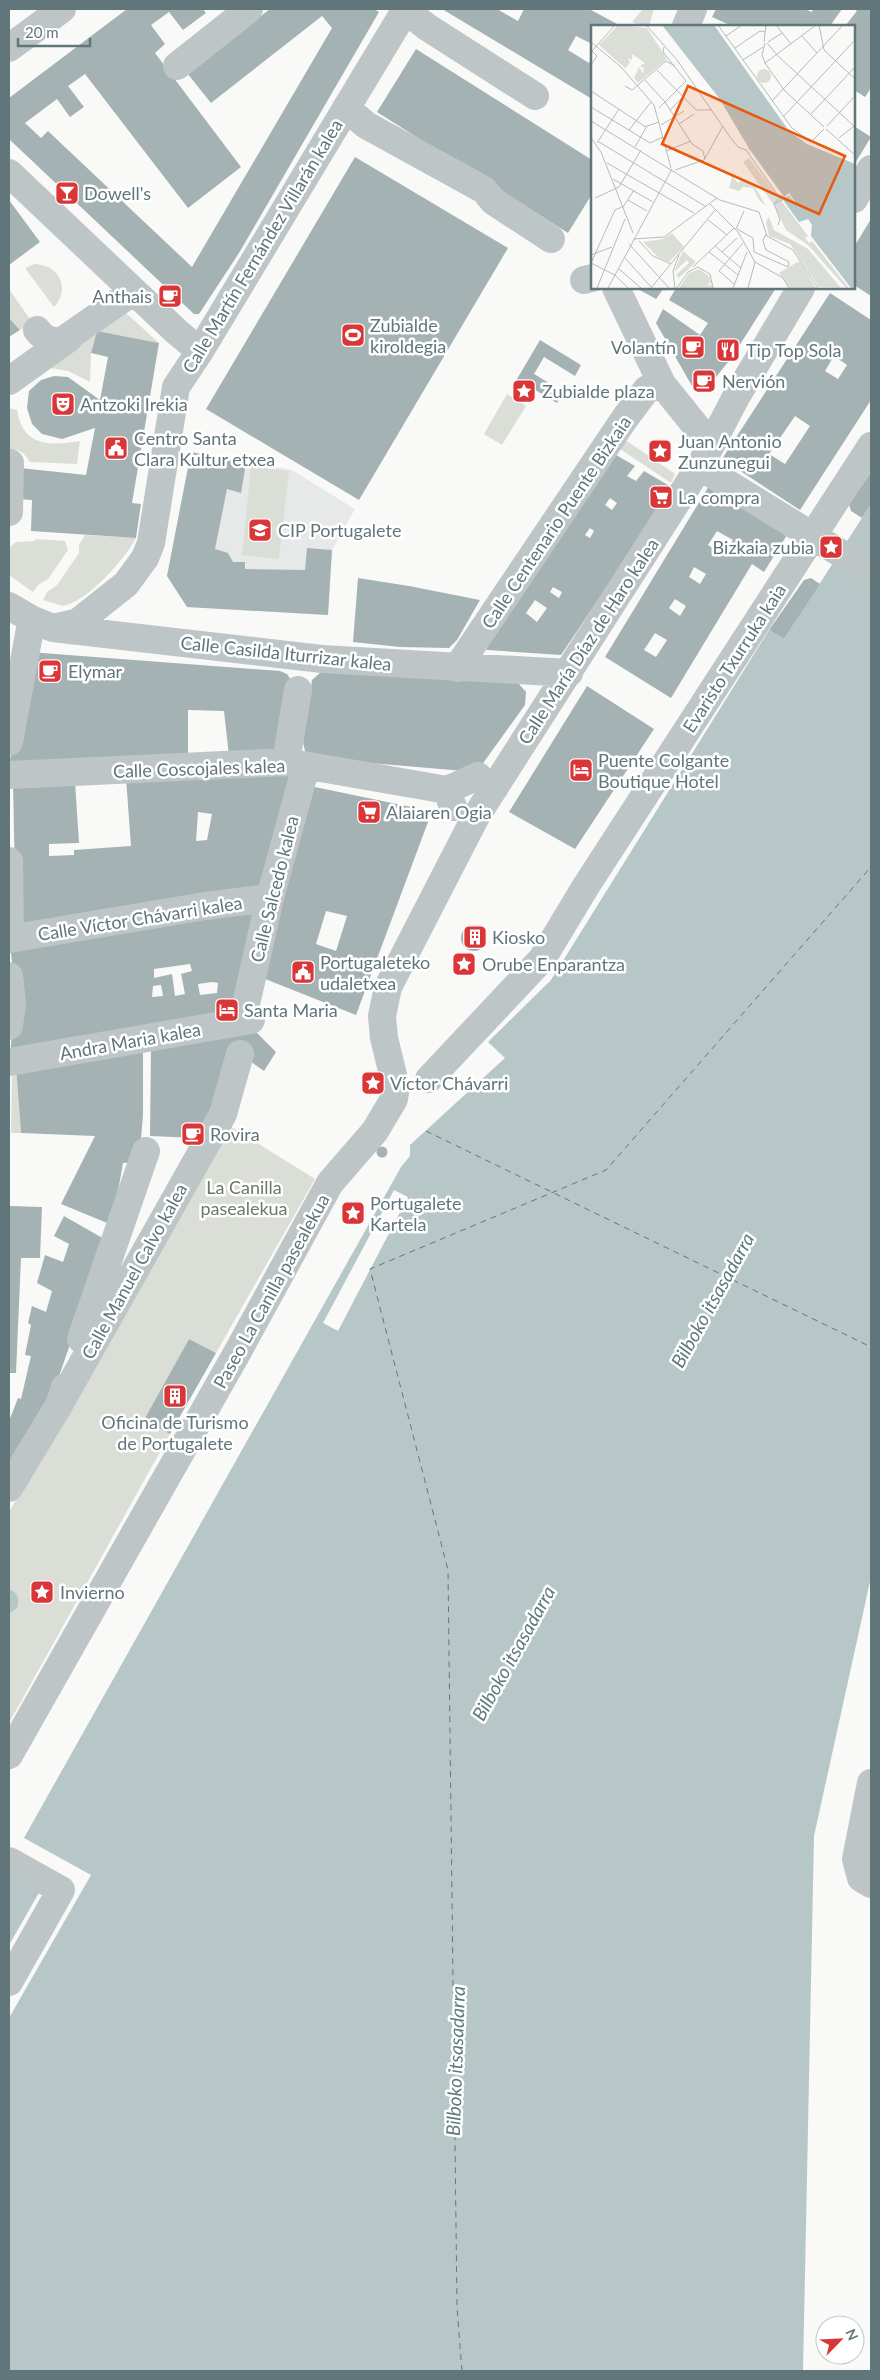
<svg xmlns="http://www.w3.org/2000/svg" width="880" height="2380" font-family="Lato,sans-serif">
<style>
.built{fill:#e7e9e8}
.green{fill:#dbded6}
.water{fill:#b7c7c8}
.pier{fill:#f9f9f7}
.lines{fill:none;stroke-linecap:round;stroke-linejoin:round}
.ferry{stroke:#60797a;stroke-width:1;stroke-dasharray:6 5;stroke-linecap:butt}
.building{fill:#a5b2b4;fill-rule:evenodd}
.minor{stroke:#bec5c6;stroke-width:28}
.labels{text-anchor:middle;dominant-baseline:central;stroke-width:5;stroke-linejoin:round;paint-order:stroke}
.poi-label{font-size:18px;fill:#61767a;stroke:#fff;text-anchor:start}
.street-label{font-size:18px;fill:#61767a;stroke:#fff}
.park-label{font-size:18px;fill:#6d7965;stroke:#fff}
.water-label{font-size:19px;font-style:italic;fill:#60797a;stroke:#fff}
.inset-river{fill:none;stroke:#b7c7c8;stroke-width:2.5}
.inset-road{fill:none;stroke:#b3bdbe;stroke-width:1}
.view{fill:#e8590c;fill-opacity:0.15;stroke:#e8590c;stroke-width:2.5}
.inset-edge{fill:none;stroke:#61767a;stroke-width:2.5}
</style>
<rect width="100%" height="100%" fill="#f9f9f7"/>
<!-- built -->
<path class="built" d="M191,452L292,470L355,509L332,550L328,615L187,607L167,576Z"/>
<!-- green -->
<path class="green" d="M643,9H654L649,26H641L632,22Z
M35,264C59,265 71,288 54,307L25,268Z
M9,289L32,322L20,330L9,318Z
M126,313L159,343L97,331L91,353L90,382L68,371L50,368L88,330Z
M507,394L526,406L502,445L484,434Z
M9,408L17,410C23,447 50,446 80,441L77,464L30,462C24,453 20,449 9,450Z
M624,439L675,474L671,483L617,447Z
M251,467L289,471L279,559L242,555Z
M85,535L136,538C125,559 87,602 63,606L43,600L47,592L57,585L79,553V545Z
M35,539L65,541L68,550L48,579L38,585L33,592L9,575V548L16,542L35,541Z
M12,1067H16L21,1133H11Z
M225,1123L315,1179L216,1353L189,1339L145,1419L170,1434L9,1723V1512L73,1402Z"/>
<!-- water -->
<path class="water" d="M871,504V1577L814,1836L803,2371H9V2018L91,1875L24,1838L401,1167L410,1156V1145L505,1058L488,1042L551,980L769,630L784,639Z
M9,1589C18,1592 20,1600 17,1608L9,1614Z
M9,1873L40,1891L9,1945Z"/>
<!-- pier -->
<path class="pier" d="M394,1190L408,1197L338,1331L323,1323Z"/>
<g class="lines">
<!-- ferry -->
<path class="ferry" d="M426,1131L871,1347
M462,2371L457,2307L448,1570L370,1269L606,1170L871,867"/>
</g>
<!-- building -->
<path class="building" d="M127,9H203L206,13L183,30L169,12L151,25L165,44L155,53L241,167L188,208L85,74L68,86L84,107L70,117L57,99L25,123L41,138L48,131L192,267L332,28L322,16L211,103L187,73L270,9H374L379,12L239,253L199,314H194L9,139V98Z
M442,9H497L518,21L524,9H589L621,26H592V44L576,36L568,50L589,63L592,56V99Z
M716,9H805L812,12L813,9H842L830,26H732L712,17Z
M853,9H871V88L865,97L854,90V26H845L857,11Z
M416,49L592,160V194L568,233L377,112Z
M854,126L871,137L854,165Z
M355,157L508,248L359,500L206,409Z
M9,200L40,242L9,265Z
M871,219V296L854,285V247Z
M636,288H664L656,299Z
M676,288H776L732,357L709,386H692L656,323L663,309L700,335L708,323L669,300Z
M830,293L871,320V400L800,510L722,459ZM834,356L847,365L838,379L825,371ZM795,416L810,426L785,464L769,454Z
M9,318L20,330L9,337Z
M97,331L159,343L132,503L141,504L136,538L31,531L32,500L18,499L20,468L86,475L95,428L62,439L42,434L32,424L27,408L29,391L41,380L54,376L68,377L100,400L108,357L91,353Z
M540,340L581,365L575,376L544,357L534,374L564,392L557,403L517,379Z
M191,452L246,463L241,493L227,489L215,549L228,553L233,562H245V569L305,570L307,548L332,550L328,615L187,607L167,576Z
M611,452L635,466L627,476L636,481L644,471L673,488L561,655L487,650L483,641ZM610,498L617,503L612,510L605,505ZM590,528L594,531L590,538L585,535ZM553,587L562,592L559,598L550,592ZM535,600L547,608L537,622L526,613Z
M871,472V504L862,518L851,511L849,504Z
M709,486L787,535L764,572L752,564L671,698L605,657ZM717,531L733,540L727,549L723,546L719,552L708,545ZM694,567L706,574L700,584L689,577ZM675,599L686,606L680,616L669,608ZM655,633L667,640L656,657L644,650Z
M358,578L409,586L480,600L457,640L449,648L400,647L353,642Z
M811,578L820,584L784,639L769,630L804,580Z
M29,652L280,671L287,674L291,680L275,755L229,756L224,711L188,710V760L9,766Z
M321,672L518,683L526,692L525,705L481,766L464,771L323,759L312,756L305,751L303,742L312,680Z
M587,686L654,729L575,849L509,812Z
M256,773L293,776L268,889L16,929L13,783L75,782L79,843L49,844V856L74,855V850L131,846L126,778ZM198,812L212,814L207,840L196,841Z
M310,786L421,809L428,822L356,1015L260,977ZM326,911L347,916L336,951L316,944Z
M260,905L237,1013L10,1054L16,996L10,945ZM190,964L192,971L181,974L185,994L175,996L172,974L154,978V969ZM212,982L218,983L217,993L200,995L198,984ZM161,985L163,996L152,997L153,986Z
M461 938a13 13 0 1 1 26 0a13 13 0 1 1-26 0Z
M250,1026L276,1052L264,1071L233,1049L217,1103L198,1138L150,1136L151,1046Z
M143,1049V1115L139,1162L123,1163L112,1225L61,1204L95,1136L21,1133L16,1067Z
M376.5 1152a5.5 5.5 0 1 1 11 0a5.5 5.5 0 1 1-11 0Z
M10,1206L42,1207L40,1258H21L16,1373H9Z
M64,1216L106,1240L46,1414L9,1480V1421L18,1398L21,1399L31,1356L25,1355L31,1325L28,1323L32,1306L46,1312L52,1291L37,1283L45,1255L63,1262L69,1244L54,1236Z
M189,1339L216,1353L170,1434L144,1420Z"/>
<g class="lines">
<!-- minor -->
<path class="minor" d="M404,9L427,27L535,96
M686,26L693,9
M9,48L62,9
M177,66L249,9
M346,108L366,125L484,190L493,201L551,239
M9,173L177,332L200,351
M854,199L871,169
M584,280L592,278
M616,288L662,384L711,445
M37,330C44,339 50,342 62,341L134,291
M9,381L69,338
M701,464L709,472L871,572
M9,512L10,463
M9,606L33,620L53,628L322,659L569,673
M53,628L78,622L126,584L145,558L151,543L176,387L200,351L406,9
M457,668L625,418L647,389L662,384
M9,742L30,629
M286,762L298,690
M9,775L286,762L447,790L453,807
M447,790L478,776
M9,861L10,939
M9,939L205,906L270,898
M9,976L12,1003L9,1026
M244,1013L270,898L306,766
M9,1062L251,1020
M429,1079L542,959L586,886L871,446
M81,1339L146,1151
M59,1405L223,1114L240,1054
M9,1488L59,1405L65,1387
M9,1755L237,1353L330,1183L375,1131L394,1099L396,1087L384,1038L382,1016L388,987L475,818L701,464L736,397L801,288
M871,1783L856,1859L861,1878L871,1884
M9,1861L61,1890L9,1982"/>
</g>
<!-- icons -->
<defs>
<g id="bar-square" transform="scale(1.25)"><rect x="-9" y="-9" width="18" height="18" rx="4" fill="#da3638" stroke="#fff"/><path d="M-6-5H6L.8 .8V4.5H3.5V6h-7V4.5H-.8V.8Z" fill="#fff"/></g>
<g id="cafe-square" transform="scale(1.25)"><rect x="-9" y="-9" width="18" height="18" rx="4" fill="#da3638" stroke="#fff"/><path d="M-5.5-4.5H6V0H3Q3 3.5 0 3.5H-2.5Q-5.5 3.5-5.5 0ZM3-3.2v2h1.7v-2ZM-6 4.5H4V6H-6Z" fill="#fff"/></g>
<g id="stadium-square" transform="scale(1.25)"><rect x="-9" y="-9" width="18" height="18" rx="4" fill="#da3638" stroke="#fff"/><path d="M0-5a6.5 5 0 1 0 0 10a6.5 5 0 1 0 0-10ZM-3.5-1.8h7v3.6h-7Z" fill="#fff"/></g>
<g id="restaurant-square" transform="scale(1.25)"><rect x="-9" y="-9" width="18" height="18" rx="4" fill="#da3638" stroke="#fff"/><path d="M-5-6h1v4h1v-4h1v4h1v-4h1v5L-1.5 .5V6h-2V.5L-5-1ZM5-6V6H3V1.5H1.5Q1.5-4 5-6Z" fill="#fff"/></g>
<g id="sight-square" transform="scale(1.25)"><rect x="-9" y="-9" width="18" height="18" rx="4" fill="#da3638" stroke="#fff"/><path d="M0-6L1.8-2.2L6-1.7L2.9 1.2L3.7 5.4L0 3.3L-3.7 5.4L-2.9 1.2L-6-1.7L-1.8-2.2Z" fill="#fff"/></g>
<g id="theatre-square" transform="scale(1.25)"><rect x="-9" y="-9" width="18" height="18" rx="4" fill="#da3638" stroke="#fff"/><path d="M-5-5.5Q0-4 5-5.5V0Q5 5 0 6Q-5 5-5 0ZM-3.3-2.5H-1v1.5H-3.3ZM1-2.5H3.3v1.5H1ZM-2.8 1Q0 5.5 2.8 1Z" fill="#fff"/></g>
<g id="civic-square" transform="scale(1.25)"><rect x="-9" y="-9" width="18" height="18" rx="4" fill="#da3638" stroke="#fff"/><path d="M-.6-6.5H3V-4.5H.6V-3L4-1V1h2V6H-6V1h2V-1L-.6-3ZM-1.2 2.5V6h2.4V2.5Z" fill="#fff"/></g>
<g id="supermarket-square" transform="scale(1.25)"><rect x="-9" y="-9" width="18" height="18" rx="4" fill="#da3638" stroke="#fff"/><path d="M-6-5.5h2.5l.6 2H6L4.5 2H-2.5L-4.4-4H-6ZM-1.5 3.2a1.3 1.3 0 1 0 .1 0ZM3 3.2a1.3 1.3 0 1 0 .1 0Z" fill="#fff"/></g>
<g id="school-square" transform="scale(1.25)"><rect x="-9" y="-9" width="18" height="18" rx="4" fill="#da3638" stroke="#fff"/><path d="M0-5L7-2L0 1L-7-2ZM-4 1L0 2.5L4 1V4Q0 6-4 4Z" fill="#fff"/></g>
<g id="hotel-square" transform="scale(1.25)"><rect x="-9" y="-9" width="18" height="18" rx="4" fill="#da3638" stroke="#fff"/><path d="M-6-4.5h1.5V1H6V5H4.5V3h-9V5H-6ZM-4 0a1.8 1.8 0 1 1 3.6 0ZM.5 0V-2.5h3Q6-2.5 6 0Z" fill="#fff"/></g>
<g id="building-square" transform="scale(1.25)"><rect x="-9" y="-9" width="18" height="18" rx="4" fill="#da3638" stroke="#fff"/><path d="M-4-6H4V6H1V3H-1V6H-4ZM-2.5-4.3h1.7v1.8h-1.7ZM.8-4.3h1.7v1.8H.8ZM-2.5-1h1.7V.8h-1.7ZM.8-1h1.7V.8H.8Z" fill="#fff"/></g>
</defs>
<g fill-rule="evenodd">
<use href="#bar-square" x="67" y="193"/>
<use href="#cafe-square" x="170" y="296"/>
<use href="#stadium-square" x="353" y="335"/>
<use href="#cafe-square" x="693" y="347"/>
<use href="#restaurant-square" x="728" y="350"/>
<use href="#cafe-square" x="704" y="381"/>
<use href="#sight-square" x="524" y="391"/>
<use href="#theatre-square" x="63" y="404"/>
<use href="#civic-square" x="116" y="448"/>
<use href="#sight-square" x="660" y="451"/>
<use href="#supermarket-square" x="661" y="497"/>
<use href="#school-square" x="260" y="530"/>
<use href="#sight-square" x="831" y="547"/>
<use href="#cafe-square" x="50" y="671"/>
<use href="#hotel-square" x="581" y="770"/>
<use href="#supermarket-square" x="369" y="812"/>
<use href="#building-square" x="475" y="937"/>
<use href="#sight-square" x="464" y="964"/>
<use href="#civic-square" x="303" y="972"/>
<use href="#hotel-square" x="227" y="1010"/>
<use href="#sight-square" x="373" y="1083"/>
<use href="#cafe-square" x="193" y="1134"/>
<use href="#sight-square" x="353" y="1213"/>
<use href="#building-square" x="175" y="1396"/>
<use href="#sight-square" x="42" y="1592"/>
</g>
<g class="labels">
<!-- poi labels -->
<g class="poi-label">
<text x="84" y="193">Dowell's</text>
<text x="152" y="296" text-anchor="end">Anthais</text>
<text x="370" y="325">Zubialde<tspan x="370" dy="21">kiroldegia</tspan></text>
<text x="676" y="347" text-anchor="end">Volantín</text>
<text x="746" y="350">Tip Top Sola</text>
<text x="722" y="381">Nervión</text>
<text x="542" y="391">Zubialde plaza</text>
<text x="80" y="404">Antzoki Irekia</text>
<text x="134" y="438">Centro Santa<tspan x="134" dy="21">Clara Kultur etxea</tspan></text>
<text x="678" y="441">Juan Antonio<tspan x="678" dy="21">Zunzunegui</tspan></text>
<text x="678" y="497">La compra</text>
<text x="278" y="530">CIP Portugalete</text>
<text x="814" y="547" text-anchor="end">Bizkaia zubia</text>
<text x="68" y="671">Elymar</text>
<text x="598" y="760">Puente Colgante<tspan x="598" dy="21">Boutique Hotel</tspan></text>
<text x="386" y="812">Alaiaren Ogia</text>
<text x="492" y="937">Kiosko</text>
<text x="320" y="962">Portugaleteko<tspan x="320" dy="21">udaletxea</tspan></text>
<text x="482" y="964">Orube Enparantza</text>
<text x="244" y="1010">Santa Maria</text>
<text x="390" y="1083">Víctor Chávarri</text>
<text x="210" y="1134">Rovira</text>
<text x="370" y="1203">Portugalete<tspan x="370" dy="21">Kartela</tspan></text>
<text x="175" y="1422" text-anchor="middle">Oficina de Turismo<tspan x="175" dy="21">de Portugalete</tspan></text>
<text x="60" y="1592">Invierno</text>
</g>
<!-- street labels -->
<g class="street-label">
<text transform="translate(262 246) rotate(-59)">Calle Martín Fernández Villarán kalea</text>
<text transform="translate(556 522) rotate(-56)">Calle Centenario Puente Bizkaia</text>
<text transform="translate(588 641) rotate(-57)">Calle María Díaz de Haro kalea</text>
<text transform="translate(286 653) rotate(6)">Calle Casilda Iturrizar kalea</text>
<text transform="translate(734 658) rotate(-57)">Evaristo Txurruka kaia</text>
<text transform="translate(199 768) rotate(-2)">Calle Coscojales kalea</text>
<text transform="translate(274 889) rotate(-76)">Calle Salcedo kalea</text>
<text transform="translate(140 918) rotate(-9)">Calle Víctor Chávarri kalea</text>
<text transform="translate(130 1041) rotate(-10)">Andra Maria kalea</text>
<text transform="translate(134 1271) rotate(-61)">Calle Manuel Calvo kalea</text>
<text transform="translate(271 1291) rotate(-61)">Paseo La Canilla pasealekua</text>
</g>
<!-- park labels -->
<g class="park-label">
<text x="244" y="1187">La Canilla<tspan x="244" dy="21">pasealekua</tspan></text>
</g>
<!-- water labels -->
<g class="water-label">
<text transform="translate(712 1300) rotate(-61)">Bilboko itsasadarra</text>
<text transform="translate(513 1653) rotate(-61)">Bilboko itsasadarra</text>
<text transform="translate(455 2061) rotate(-88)">Bilboko itsasadarra</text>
</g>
</g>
<!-- overview -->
<g transform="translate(591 25)">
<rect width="264" height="264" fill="#f9f9f7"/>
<path d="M27,0L56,3L76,34L47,58L43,53L48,42L52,48L53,43L49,41L54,38L41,29V35L37,33L39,38L34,43L8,20ZM166 51a7 7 0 1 1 14 0a7 7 0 1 1-14 0ZM158,133L217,211L214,213L218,218L221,216L258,263H255L217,220L195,205L183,180L152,137ZM141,151L147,158L150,155L164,162L175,181L168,175L162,163L152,162L148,166L138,163ZM178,192L183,205L217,224L250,263L228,262L199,219L178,211L175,197ZM81,208L93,222L78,237L67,232L52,217L72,214ZM92,226L105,237L88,253L85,250L98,238L96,235L83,247ZM208,236L210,238L225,263H199L188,248ZM108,244L118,251L120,257L116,261L121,260V263H88L98,248Z" fill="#dbded6"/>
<path d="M71,0H123L198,106L216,119L264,139V263H260L220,211L221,200L217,194L208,197L192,175L197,172L209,184L198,168L193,172L159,125L128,73Z" fill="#b7c7c8"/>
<path class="inset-river" d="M98,0L141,60L166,113V132L188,135L264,166M158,124L191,97"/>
<path class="inset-road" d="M55,0L86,35L139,112L147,122L155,125L191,176M127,0L201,103L220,117L233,104M185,0L200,19M228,0L233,25L264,54M135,11L151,0M211,11L226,28M0,17L30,42L63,80L80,143M173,17L175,0M177,17L191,8M174,18L171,30L174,38L225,0M176,18L187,31L264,102M144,23L169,6L174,7M1,26L24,0M152,35L172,22M174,38L193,65L233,102M0,40L6,31L1,26M66,45L105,85H121M54,55L74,77L101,119L112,126L114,134M34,61L41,65L75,36L84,41M0,66L55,102M181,76L252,0M207,76L264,15M0,82L59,118L72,112M68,83L95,56L72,27L73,22M79,85L91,73M220,89L264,42M192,92L206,77M0,96L129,175L168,187L176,211L202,225L227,263M88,99L103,89M70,100L93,86M236,101L264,71M235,104L264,130M38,105L60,77M0,113L10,127L42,208M248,113L263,101M8,117L114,181M6,118L28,84M44,122L56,101L68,97M75,126L100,116M16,138L103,188M84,145L113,135L132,101M22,154L62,177M189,172L183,179L198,171L208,184M4,173L28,162L50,125M37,175L56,186M118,178L147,207L164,237L192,253L198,263M183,179L189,194L187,200M32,182L43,165M117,195L136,210M145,204L153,186M146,204L162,213L163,227L197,242L198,237L175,225L172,216L175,209M42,214L73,212L126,173M48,216L62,231L80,239M38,219L78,263M124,221L150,243M118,227L147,250M131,227L146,213M0,230L21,222M33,232L61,263M0,238L24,185L31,182M0,238L24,250L37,263M102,242L143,203M28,244L50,263M143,259L128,246L152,218M6,263L34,194M17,263L81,144M60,263L124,185M84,263L82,246L88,230M86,263L97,247L107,242L119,249L122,263M142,263L156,227M157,263L164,237"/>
<path class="view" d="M97,61L254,131L228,189L71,119Z"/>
<rect width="264" height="264" class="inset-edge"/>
</g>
<!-- border -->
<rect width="880" height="2380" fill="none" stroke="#61767a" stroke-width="20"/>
<!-- north arrow -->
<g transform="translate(840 2340) rotate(66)"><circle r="24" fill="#ffffff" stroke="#c0c8ca"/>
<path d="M0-4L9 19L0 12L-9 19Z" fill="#da3638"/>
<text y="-8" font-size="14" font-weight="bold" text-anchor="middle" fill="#61767a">N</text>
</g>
<!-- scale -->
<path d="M18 38v8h72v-8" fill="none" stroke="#61767a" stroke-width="2.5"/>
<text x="25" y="38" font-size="15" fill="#61767a" stroke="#ffffff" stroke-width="4" paint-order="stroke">20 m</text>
</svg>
